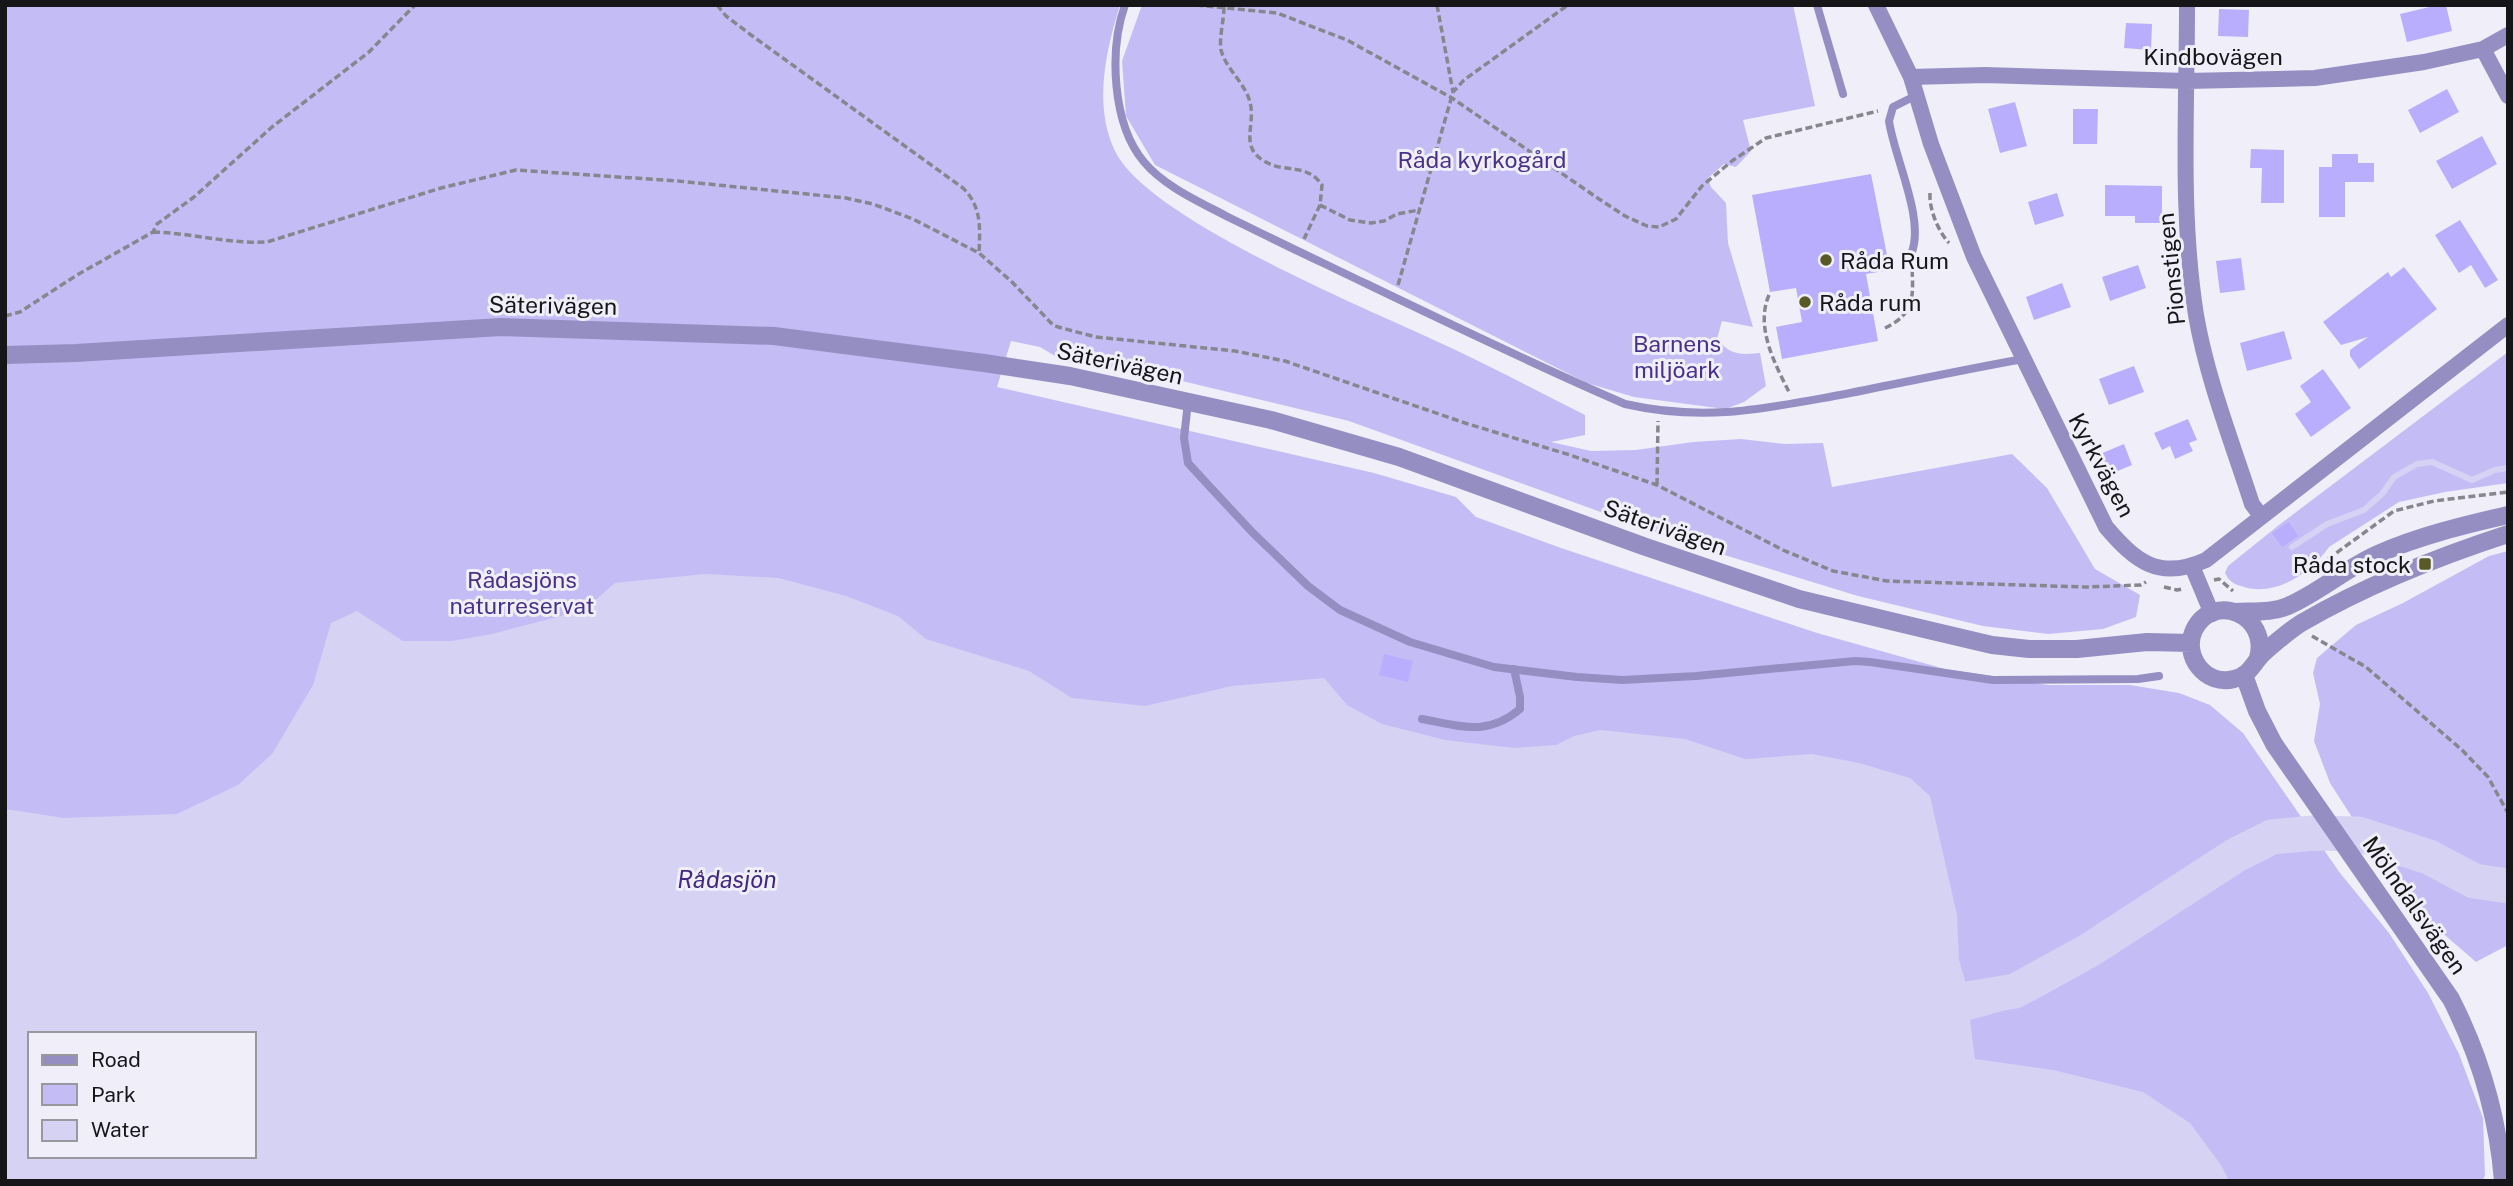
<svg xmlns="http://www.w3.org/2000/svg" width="2513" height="1186" font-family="'Public Sans',sans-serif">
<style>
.green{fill:#c4bdf5;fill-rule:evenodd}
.water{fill:#d5d2f3;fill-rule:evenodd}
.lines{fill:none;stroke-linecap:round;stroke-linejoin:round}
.stream{stroke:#d5d2f3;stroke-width:6}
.river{stroke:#d5d2f3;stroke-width:35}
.building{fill:#b9aefe}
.path{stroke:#87868e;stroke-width:3.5;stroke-dasharray:7 3.5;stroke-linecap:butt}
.service{stroke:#958ec3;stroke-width:8}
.minor{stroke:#958ec3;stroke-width:16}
.tertiary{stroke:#958ec3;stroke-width:18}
.poi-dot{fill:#585926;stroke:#efeef9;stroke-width:2.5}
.labels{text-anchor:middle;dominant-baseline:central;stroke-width:6;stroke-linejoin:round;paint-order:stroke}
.street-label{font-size:23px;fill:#161619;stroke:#efeef9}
.park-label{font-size:23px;fill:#48318c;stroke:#efeef9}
.poi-label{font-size:23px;fill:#161619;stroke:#efeef9;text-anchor:start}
.water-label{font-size:24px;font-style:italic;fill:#412983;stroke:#efeef9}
</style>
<rect width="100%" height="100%" fill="#efeef9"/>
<!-- green -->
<path class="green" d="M5,5H1120C1106,50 1093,106 1115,151C1148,220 1373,311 1447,346C1494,368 1539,392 1585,415V435L1551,442L1591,451L1636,450L1693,442L1741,439L1785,444L1823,443L1832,487L2012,454L2047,488L2095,569L2140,595L2136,617L2103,629L2048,634L1983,626L1858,596L1692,545L1349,421L1136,370L1065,362L1040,347L1011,341L997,387L1374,473L1456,497L1476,517L1561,548L1817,633L1945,669L2048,685H2130L2179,693L2210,705L2243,733L2340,873L2389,933L2428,993L2459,1054L2483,1118L2485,1176L2482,1181H5ZM30,1034H254V1156H30Z
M1142,5H1793L1815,106L1743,120L1751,151L1736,167L1724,164L1708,178L1711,187L1726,203L1728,243L1753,327L1722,321L1717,339C1730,355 1740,355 1760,353L1766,386L1744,402L1725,409L1634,397L1587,383L1155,165L1126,116L1122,61Z
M2508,352V483L2445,492L2399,502L2329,547C2310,574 2274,598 2241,586C2233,584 2229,581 2225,573L2228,566L2279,525ZM2289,521L2299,536L2282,548L2271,533Z
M2508,551V945L2476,962L2432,924L2391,878L2330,783L2314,741L2320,704L2313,673L2317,658L2356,625L2403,603L2489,556Z"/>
<!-- water -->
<path class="water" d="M705,574L779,578L846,596L898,616L926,639L1029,671L1072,698L1145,706L1232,686L1324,678L1347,705L1382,724L1445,740L1514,748L1556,745L1574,736L1600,730L1685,739L1745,759L1812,754L1859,763L1910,778L1930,796L1957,915L1959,960L1966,984L2012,979L2020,1006L1970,1020L1975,1059L2053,1070L2143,1092L2190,1123L2221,1165L2229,1181H5V809L64,818L177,814L238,785L272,754L313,685L331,623L357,611L403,641H452L492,634L584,610L615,583ZM30,1034H254V1156H30Z"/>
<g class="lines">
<!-- stream -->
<path class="stream" d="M2292,547L2327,524L2364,510L2382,494L2394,477L2417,464L2432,462L2472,480L2495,470L2508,468"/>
<!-- river -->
<path class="river" d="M1967,999L2015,991L2088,951L2236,855L2272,837L2313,833L2358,834L2429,857L2474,881L2508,886"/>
</g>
<!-- building -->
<path class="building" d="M2438,5H2446L2452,31L2407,42L2400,14Z
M2219,9L2249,10L2248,37L2218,36Z
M2126,23L2152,24L2151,50L2124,48Z
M2447,89L2459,112L2420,133L2408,110Z
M2015,102L2027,146L2000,153L1988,109Z
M2073,109H2098L2097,144H2073Z
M2482,136L2497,164L2452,189L2436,161Z
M2251,149L2284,150V203H2261L2262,168H2250Z
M2332,154H2358V163H2374V182H2345V217H2319V167H2332Z
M1871,174L1890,270L1866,274L1878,341L1782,359L1776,327L1802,322L1796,288L1770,292L1752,195Z
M2105,185L2162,186V223H2135V216H2105Z
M2057,193L2064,216L2035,225L2028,202Z
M2460,220L2498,280L2485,288L2471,265L2459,273L2435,235Z
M2241,258L2245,290L2220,293L2216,261Z
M2138,265L2146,288L2110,301L2102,277Z
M2404,267L2437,309L2359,369L2350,356V350L2368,337L2341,345L2323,322L2388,272L2391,277Z
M2062,283L2071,307L2034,320L2026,297Z
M2284,331L2292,359L2247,371L2240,343Z
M2134,366L2144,392L2109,405L2099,379Z
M2323,369L2351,408L2311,437L2295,414L2311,402L2300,386Z
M2188,419L2197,440L2189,443L2193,451L2175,459L2170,446L2162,450L2154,433Z
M2124,444L2132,465L2108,475L2100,454Z
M2289,521L2299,536L2282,548L2271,533Z
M1384,654L1413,661L1408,682L1379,675Z"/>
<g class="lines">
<!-- path -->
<path class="path" d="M717,5L726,16L751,35L963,188C982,207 980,228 979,253
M1196,5L1277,13L1347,40L1452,98L1599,199L1625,216L1647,226L1659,227L1676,219L1702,186L1732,161L1766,138L1878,111
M1437,5L1453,92
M1224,7C1224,20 1219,37 1221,50C1226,69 1245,83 1250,102C1256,125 1239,146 1264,161C1285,174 1306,162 1322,185L1320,205L1304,239
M1930,193C1929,209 1938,231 1949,243
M1320,205L1350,220L1371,223L1384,221L1397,214L1419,210
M153,232C192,233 228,244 267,242L441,188L516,170L678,181L846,198L873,204L913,219L979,253L1012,282L1053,325L1058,327L1096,337L1235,351L1285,361L1465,423L1570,455L1657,485L1783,550L1833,571L1887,581L2086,587L2141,585L2146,582
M1398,285L1453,92L1464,80L1568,5
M1769,295C1755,327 1775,364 1789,392
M5,316L20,312L77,275L153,232L157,224L194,197L272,127L369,52L415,5
M1885,328C1916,313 1913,296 1912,266
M1657,485L1658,421
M2328,559L2394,511L2434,501L2508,492
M2214,580L2219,579L2233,591
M2164,587L2177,590L2183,589
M2312,636L2366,667L2462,750L2488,777L2508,813"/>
<!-- service -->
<path class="service" d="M1125,5C1109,50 1112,124 1144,162C1165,187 1200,202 1228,217C1259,232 1291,248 1323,263C1423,311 1523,360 1625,404C1705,422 1762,409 1840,395C1901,383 1962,370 2023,359
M1817,5L1843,94
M1911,254C1926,221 1894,157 1889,121L1893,107L1917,95
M1188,402L1184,438L1188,463L1211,488L1253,533L1308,586L1340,610L1410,642L1494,667L1577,677L1623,680L1696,676L1855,661L1870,662L1993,680L2138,679L2159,676
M1422,719C1460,726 1487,737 1520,709V697L1514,669"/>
<!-- minor -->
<path class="minor" d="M1876,5L1911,77L1931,144L1974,257L2106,527C2136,562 2159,581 2206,560L2508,325
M2187,7C2187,110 2180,214 2196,315C2207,379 2232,442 2252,504L2261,516
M2483,49L2508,96
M1911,77L1985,75L2187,81L2315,78L2424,62L2483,49L2508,35
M2192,566L2212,614"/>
<!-- tertiary -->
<path class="tertiary" d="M5,355L76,353L501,327L774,336L984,363L1070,376L1271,420L1399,457L1643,546L1799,599L1924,629L1992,645L2029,649H2077L2147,642L2191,643
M2235,612C2252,611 2272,613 2288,606C2320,592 2346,568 2378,554C2419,536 2464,525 2508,515
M2258,658C2270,615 2213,591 2194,630C2182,656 2206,687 2234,679C2247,676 2251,668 2258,659C2264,651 2294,627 2303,622C2367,585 2437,557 2508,534
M2244,675L2257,711L2274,744L2451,999C2480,1056 2498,1117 2503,1181"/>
</g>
<!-- markers -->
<g class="poi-dot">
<circle cx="1826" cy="260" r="7"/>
<circle cx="1805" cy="302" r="7"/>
<rect x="2418" y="557" width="14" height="14" rx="3.5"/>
</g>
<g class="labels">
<!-- street labels -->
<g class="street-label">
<text x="2213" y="56">Kindbovägen</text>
<text transform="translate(2171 269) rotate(-96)">Pionstigen</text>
<text transform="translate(553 305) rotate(1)">Säterivägen</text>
<text transform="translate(1120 363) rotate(12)">Säterivägen</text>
<text transform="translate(2102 465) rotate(62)">Kyrkvägen</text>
<text transform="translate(1665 527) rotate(19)">Säterivägen</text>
<text transform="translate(2415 905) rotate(55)">Mölndalsvägen</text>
</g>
<!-- park labels -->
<g class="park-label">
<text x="1482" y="159">Råda kyrkogård</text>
<text x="1677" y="343">Barnens<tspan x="1677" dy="26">miljöark</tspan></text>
<text x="522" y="579">Rådasjöns<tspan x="522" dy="26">naturreservat</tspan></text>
</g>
<!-- poi labels -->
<g class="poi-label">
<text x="1840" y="260">Råda Rum</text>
<text x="1819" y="302">Råda rum</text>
<text x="2411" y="564" text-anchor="end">Råda stock</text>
</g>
<!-- water labels -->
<g class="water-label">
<text x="727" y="879">Rådasjön</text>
</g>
</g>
<!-- border -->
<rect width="2513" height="1186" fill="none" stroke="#161619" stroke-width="14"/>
<!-- legend -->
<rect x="28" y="1032" width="228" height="126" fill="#efeef9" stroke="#98989f" stroke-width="2"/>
<rect x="42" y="1055" width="35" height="10" fill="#958ec3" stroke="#98989f" stroke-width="2"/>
<text x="91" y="1067" font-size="21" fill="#161619">Road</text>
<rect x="42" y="1084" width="35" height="21" fill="#c4bdf5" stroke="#98989f" stroke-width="2"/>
<text x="91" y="1102" font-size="21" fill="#161619">Park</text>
<rect x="42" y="1120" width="35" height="21" fill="#d5d2f3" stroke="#98989f" stroke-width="2"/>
<text x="91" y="1137" font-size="21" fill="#161619">Water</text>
</svg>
